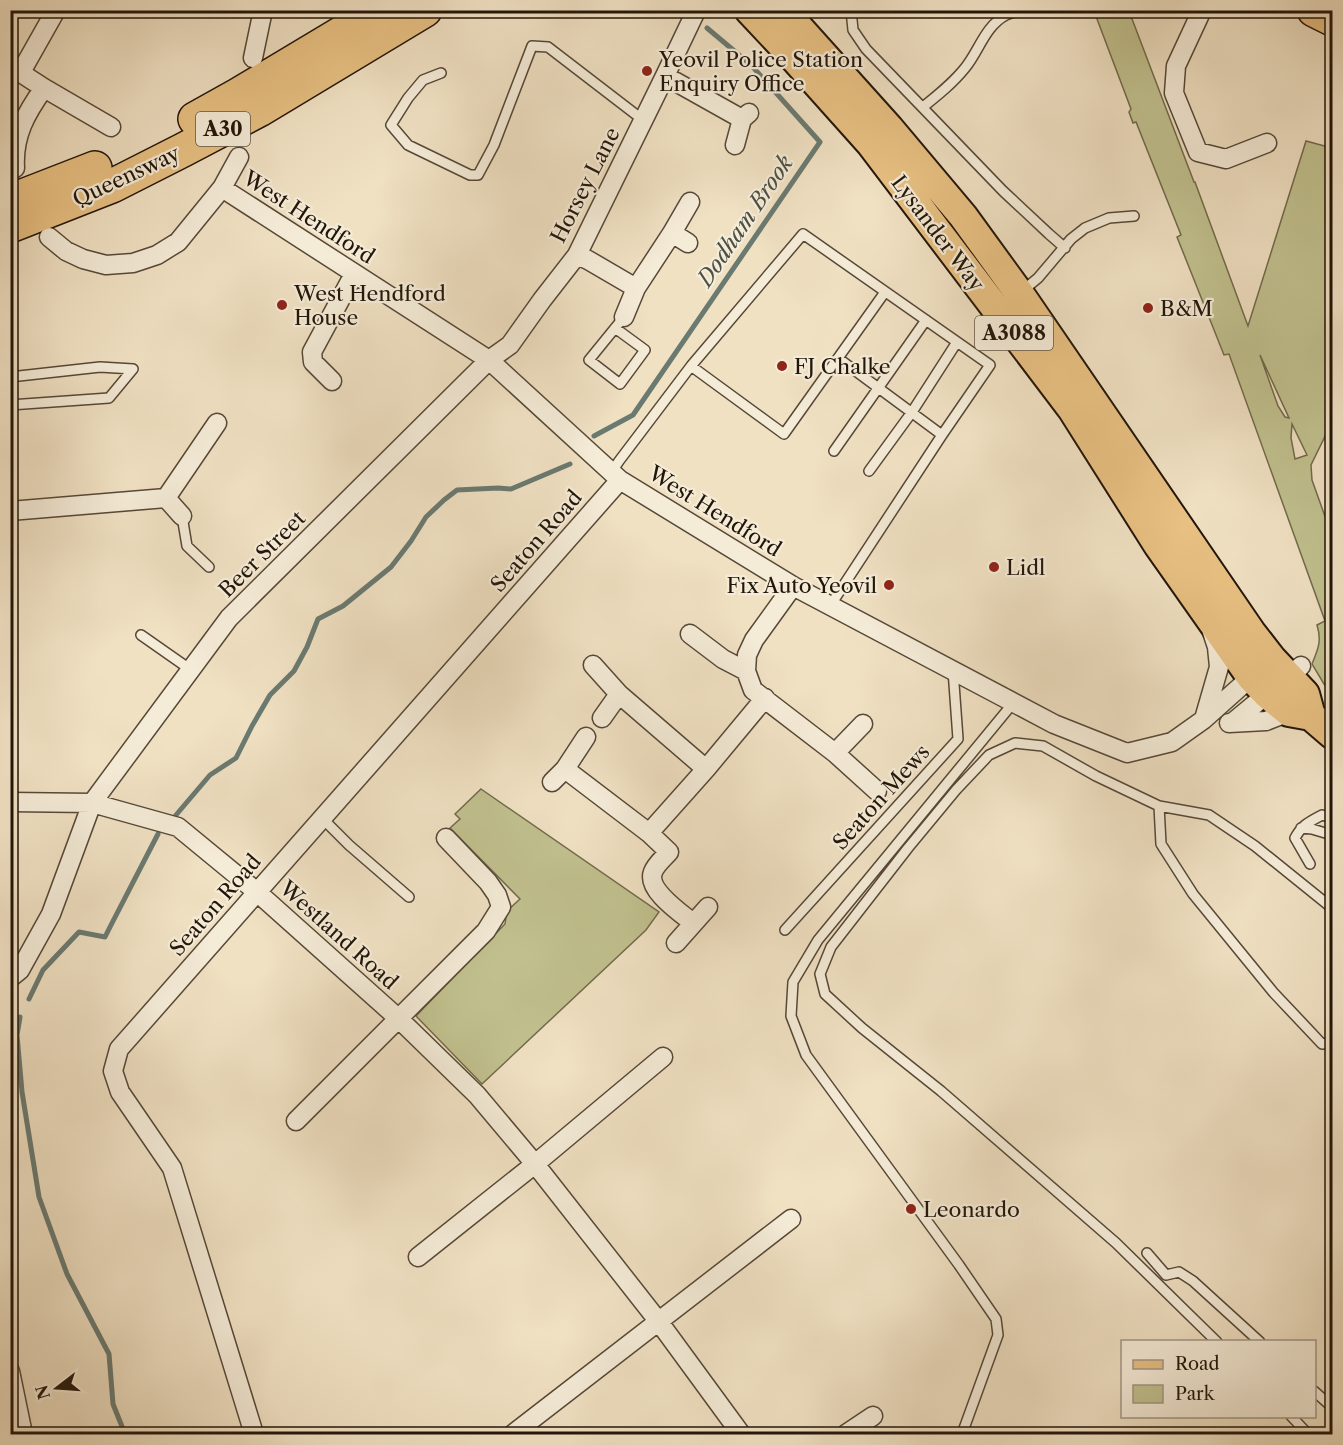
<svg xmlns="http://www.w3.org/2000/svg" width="1343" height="1445" font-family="'Libre Caslon Text',serif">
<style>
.green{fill:#c1c18f;stroke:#726b4c;stroke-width:1.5;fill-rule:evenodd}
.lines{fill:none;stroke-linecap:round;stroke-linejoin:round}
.stream{stroke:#6a7a71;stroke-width:5}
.lane-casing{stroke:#564838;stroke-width:12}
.street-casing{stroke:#564838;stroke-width:21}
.primary-casing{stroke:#22150a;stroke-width:32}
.highway-casing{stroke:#22150a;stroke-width:36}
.lane{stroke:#f5ecd8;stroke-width:9}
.street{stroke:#f5ecd8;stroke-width:18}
.primary{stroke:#e8c082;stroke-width:28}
.highway{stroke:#e8c082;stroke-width:33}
.poi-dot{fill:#8f2418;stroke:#f5ecd8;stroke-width:2}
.labels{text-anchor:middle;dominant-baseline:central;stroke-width:4.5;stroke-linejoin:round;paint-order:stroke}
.shield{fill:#f5ecd8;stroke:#615648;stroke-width:1.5}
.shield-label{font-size:20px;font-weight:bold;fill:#22150a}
.poi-label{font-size:21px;fill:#22150a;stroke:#f5ecd8;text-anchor:start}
.street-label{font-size:21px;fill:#22150a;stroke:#f5ecd8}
.water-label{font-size:22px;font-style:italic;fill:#4c5046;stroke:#f5ecd8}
</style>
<rect width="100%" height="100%" fill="#f0e1c3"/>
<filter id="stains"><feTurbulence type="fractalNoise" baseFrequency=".00333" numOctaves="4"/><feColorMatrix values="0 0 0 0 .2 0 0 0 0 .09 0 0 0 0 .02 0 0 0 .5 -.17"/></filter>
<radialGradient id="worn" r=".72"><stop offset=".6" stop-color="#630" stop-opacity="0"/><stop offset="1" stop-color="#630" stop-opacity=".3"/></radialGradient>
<!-- green -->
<path class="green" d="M1094,11H1129L1194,182H1195L1248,326L1306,141L1332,148V422L1311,465L1312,480L1332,536V693L1324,684L1312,664C1318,649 1322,641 1317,625L1325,621L1229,354L1224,355L1177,237L1181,235L1136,122L1133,123L1129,112L1131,109ZM1260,355L1289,418L1285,417L1278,406ZM1292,424L1307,455L1295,459L1291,438Z
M481,789L659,912L646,930L482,1084L416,1016L505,924L507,911L520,899L450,828L460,819L455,814Z"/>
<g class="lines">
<!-- stream -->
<path class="stream" d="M594,436L633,415L820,142L751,65L707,28
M176,815L210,775L236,758L252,726L270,695L294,671L307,647L318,619L343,606L391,567L411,541L426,517L444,500L457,490L498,488L511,489L570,464
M29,999L43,970L79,932L105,937L111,925L158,834
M20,1017L17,1035L22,1092L39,1197L67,1274L109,1354L113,1404L125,1434"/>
<!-- lane casing -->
<g class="lane-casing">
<path id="lane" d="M851,10L853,30L866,49L1003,191L1049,234L1065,248
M441,73L423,80L408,98L391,125L408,145L470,175H478L494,145L532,46L548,47L643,120
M923,107C938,95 953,83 965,68C979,51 985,26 1006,15C1010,13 1015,12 1019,10
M1021,292L1038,278L1071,239L1085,228L1109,218L1134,216
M615,328L645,350L620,384L589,360L624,317
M838,358L942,435
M691,366L784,434L885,292
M10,377L100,367L133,369L109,398L10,405
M834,451L926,320
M869,471L912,412L957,342
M611,473L619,461L691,366L803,234L990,365L942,435L830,606
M182,516L187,546L209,567
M141,635L191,670
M1159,806L1161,844L1193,894L1273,992L1322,1044L1332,1043
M322,818L349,845L409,897
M1301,828L1312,829L1332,835
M1310,864L1295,838C1302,825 1309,822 1322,815L1332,818
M785,930L958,739L953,670
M10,961L20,970
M1147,1253L1166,1275L1179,1272L1193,1281L1260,1342
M1217,1342L1116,1243L941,1091L862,1028L825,994L820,974L831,947L908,848L956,790L989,755L1015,743L1043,746L1096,776L1159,806L1209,815L1255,846L1332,908
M1314,1391L1332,1407
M1291,1416L1308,1434
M962,1434L998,1335L996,1319L959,1265L806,1055L791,1016L793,982L818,940L1014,702"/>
</g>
<!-- street casing -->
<g class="street-casing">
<path id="street" d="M1202,10L1176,66L1174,93L1198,152L1226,159L1267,143
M253,58L263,10
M10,66L44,88L111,127
M21,72L56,10
M664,78L676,82L742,119
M735,145L742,119L749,113
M15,168C13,136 26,113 44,88
M222,188L489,360L620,480L793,586L1054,724L1127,753L1172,742L1203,720L1259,670
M672,233L688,243
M49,237L66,251L83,259L106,265L133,263L157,255L178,242L222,188L239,157
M577,255L588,260L636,288
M624,317L636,288L672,233L690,202
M332,381L313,362L312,352L354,274
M166,498L217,423
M166,498L182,516
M10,511L166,498
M793,586L754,640L747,655L746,671L753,690L835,753L877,791
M690,634L723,659L746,671
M593,665L619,694L706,769
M602,718L619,694
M1204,719L1219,667L1217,647L1212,632
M1229,723L1266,721L1289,712
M1232,723L1301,666
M835,753L863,724
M565,769L649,833L669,852C664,858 656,864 653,872C646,890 681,913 693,923
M552,782L565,769L586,737
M10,802L92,803L178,827L257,892L399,1019L477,1095L535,1164L659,1322L741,1434
M649,833L706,769L765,698
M676,943L708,907
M10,978L20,970L51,914L92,803L229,618L489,360L510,345L542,300L577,255L664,78L695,13
M296,1121L486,931L501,907L497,895L488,882L446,838
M418,1257L535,1164L663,1057
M10,1371L23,1434
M254,1434L172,1168L120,1092L113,1071L119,1049L620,480
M513,1434L791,1219
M846,1434L873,1416"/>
</g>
<!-- primary casing -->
<g class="primary-casing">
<path id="primary" d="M749,10L795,59L871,144L1072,409L1158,545L1251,677L1267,694L1289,712L1311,716L1332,734
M783,10L889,128L963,216L1019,293L1251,632L1272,659L1305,694L1311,716"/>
</g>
<!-- highway casing -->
<g class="highway-casing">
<path id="highway" d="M1314,10L1332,19
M195,119L238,95L380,10
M10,201L95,168
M10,226L112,186L183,150L259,110L425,10"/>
</g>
<!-- lane -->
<use href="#lane" class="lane"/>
<!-- street -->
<use href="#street" class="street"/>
<!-- primary -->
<use href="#primary" class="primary"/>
<!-- highway -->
<use href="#highway" class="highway"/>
</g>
<!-- markers -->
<g class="poi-dot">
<circle cx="647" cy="71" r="6"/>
<circle cx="282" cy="305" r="6"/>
<circle cx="1148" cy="308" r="6"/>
<circle cx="782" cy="366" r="6"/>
<circle cx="994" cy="567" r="6"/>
<circle cx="889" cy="585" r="6"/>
<circle cx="911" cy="1209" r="6"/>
</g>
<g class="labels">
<!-- shield labels -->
<g class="shield">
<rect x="196" y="112" width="54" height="34" rx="4.5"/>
<rect x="975" y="316" width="78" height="34" rx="4.5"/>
</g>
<g class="shield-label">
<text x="223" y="129">A30</text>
<text x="1014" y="333">A3088</text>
</g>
<!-- poi labels -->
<g class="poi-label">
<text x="659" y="59">Yeovil Police Station<tspan x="659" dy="24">Enquiry Office</tspan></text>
<text x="294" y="293">West Hendford<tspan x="294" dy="24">House</tspan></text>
<text x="1160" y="308">B&amp;M</text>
<text x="794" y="366">FJ Chalke</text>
<text x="1006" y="567">Lidl</text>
<text x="877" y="585" text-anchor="end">Fix Auto Yeovil</text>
<text x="923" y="1209">Leonardo</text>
</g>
<!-- street labels -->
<g class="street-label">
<text transform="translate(126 176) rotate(-25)">Queensway</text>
<text transform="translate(585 185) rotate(-63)">Horsey Lane</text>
<text transform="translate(309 217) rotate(33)">West Hendford</text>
<text transform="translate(938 233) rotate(53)">Lysander Way</text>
<text transform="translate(715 511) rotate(32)">West Hendford</text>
<text transform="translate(536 541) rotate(-49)">Seaton Road</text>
<text transform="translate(262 554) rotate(-45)">Beer Street</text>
<text transform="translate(881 797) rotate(-48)">Seaton Mews</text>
<text transform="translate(215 905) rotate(-49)">Seaton Road</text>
<text transform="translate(339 935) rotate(42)">Westland Road</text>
</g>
<!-- water labels -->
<g class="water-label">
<text transform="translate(745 221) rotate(-56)">Dodham Brook</text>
</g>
</g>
<!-- margin -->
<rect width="1343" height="1445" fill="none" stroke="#f0e1c3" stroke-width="36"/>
<rect x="12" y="12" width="1319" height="1421" fill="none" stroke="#22150a" stroke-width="3"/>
<rect x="18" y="18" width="1307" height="1409" fill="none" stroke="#22150a" stroke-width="1.5"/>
<!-- legend -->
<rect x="1121" y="1340" width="195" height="78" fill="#f5ecd8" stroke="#a19686" stroke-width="1.5"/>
<rect x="1133" y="1360" width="30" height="9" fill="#e8c082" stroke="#a19686" stroke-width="1.5"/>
<text x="1175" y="1370" font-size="18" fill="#22150a">Road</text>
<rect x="1133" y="1385" width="30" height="18" fill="#c1c18f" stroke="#a19686" stroke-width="1.5"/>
<text x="1175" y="1400" font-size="18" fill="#22150a">Park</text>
<!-- north arrow -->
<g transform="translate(57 1388) rotate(253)" stroke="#f5ecd8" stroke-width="4.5" paint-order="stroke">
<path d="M0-4.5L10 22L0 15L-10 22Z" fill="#22150a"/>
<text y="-9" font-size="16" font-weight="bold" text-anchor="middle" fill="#22150a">N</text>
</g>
<rect width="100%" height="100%" filter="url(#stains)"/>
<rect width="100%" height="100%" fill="url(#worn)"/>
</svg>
